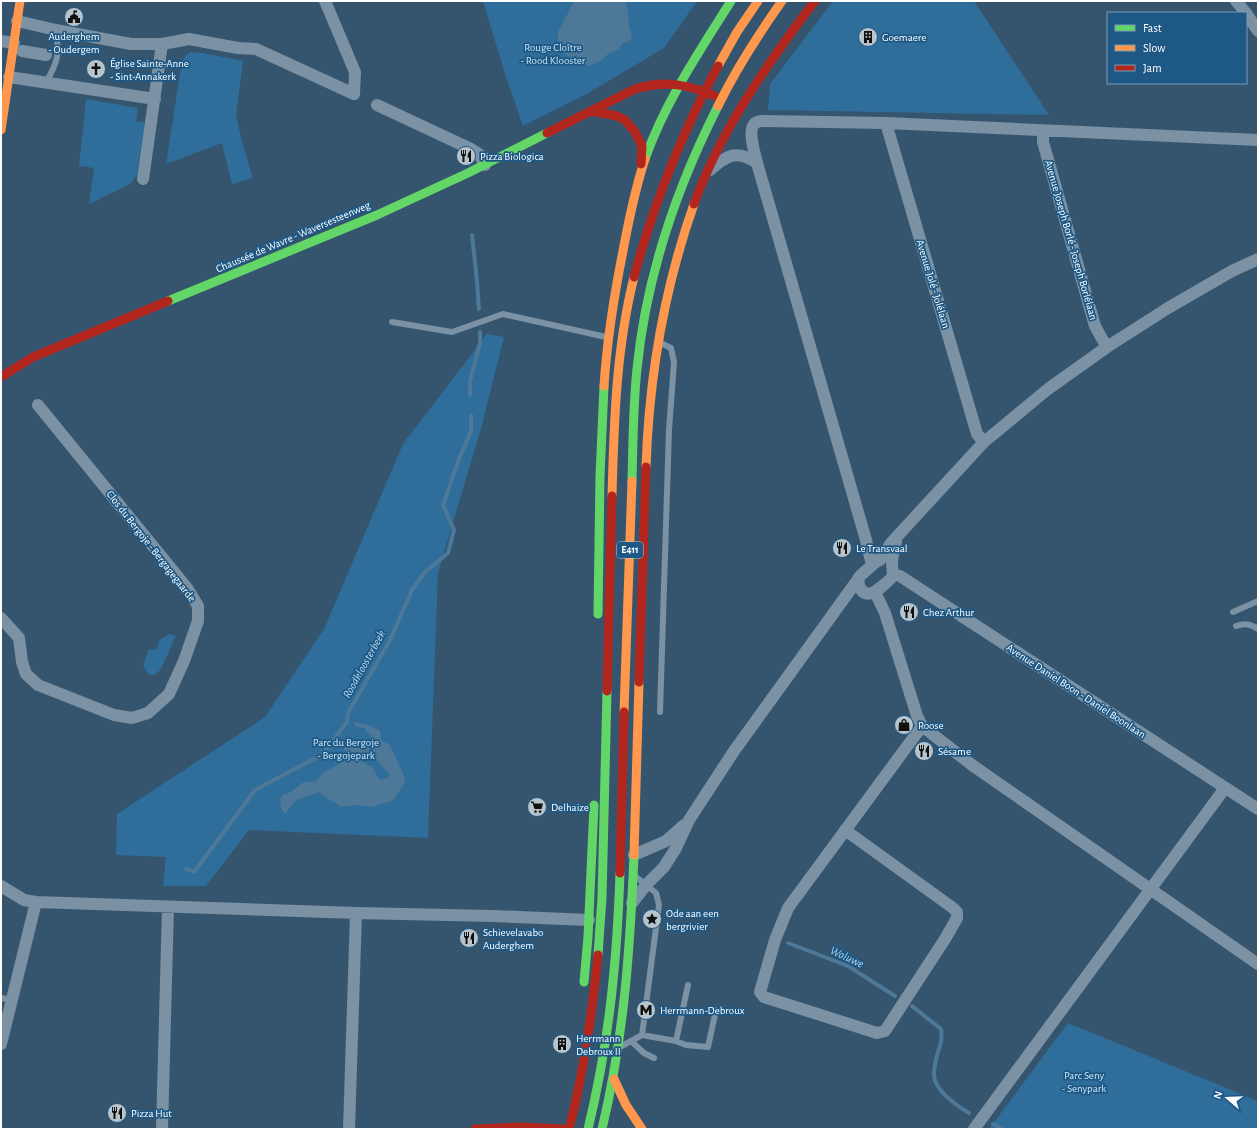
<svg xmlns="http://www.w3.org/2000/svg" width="1259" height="1130" font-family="'Alegreya Sans',sans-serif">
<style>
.green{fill:#2f6d9a}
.water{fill:#4e7898;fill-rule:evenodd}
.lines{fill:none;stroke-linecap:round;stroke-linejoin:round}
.stream{stroke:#4e7898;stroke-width:4}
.lane{stroke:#7b91a4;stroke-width:6}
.street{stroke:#7b91a4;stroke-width:12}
.fast{stroke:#63d668;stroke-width:9}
.slow{stroke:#ff974d;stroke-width:9}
.jam{stroke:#b3261e;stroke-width:9}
.fast-bridge{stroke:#63d668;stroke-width:9}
.slow-bridge{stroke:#ff974d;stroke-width:9}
.jam-bridge{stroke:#b3261e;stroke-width:9}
.labels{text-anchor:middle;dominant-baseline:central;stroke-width:3.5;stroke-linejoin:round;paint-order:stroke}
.shield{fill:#1e5885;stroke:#bccdda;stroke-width:1}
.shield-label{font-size:10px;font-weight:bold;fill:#fff}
.poi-label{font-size:11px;fill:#fff;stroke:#1e5885;text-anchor:start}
.park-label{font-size:11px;fill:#cae5f8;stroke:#1e5885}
.street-label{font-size:11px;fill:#fff;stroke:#1e5885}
.water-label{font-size:12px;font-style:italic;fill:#b1d7f2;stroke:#1e5885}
</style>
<rect width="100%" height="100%" fill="#35556e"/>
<!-- green -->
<path class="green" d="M483,1H697L664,48L585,95L523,126L505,74Z
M833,1H974L1049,115L768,110L770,84Z
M191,52L203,53L243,61L236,115L242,142L253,178L232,184L222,143L166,164L182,61L186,55Z
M86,99L138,108L136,121L145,122L137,175L130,184L89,204L94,168L79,166Z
M487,334L504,337L482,425L438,573L428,838L249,830L206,886H163L166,857L116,855L117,814L265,717L324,629L403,444Z
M169,634L176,636L161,669L155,675L148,674L143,665L149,649L156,650L160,640Z
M1068,1023L1258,1101V1129H989Z"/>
<!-- water -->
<path class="water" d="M574,1H625C629,10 628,18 629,27C630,31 633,35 631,39C629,43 626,43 623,43L619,49L608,54L602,60L589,66L571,58L561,51V46L558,40V32L568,13Z
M353,722L369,725L380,731L381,740L390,745L405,778L404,784L393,800L385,803L371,807L359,805L341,807C334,801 326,799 320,792L296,800L285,814L281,808L280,799L284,794L291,792L302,783L316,781L323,773L346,760L348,754L341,745L351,740L356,744H369L373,739L364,728L356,727ZM364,753H370L390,775L387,778L380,780L372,767L359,760L361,756Z"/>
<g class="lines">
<!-- stream -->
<path class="stream" d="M472,235L477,281L479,309
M470,395V381L480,343V332
M186,869L194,872L255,790L323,754L347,722L348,713L390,640L412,590L424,573L448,553L454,530L443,505L459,459L471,431V415
M788,943L848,966L895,996
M912,1006L941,1029C943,1041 939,1047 936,1059C935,1064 934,1070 934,1075C934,1090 957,1106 969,1113
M993,1124L1002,1129"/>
<!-- lane -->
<path class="lane" d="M46,82C59,61 59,53 56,30
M392,322L452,332L503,314L606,337
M659,342L671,348L674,362L669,430L660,712
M1233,612L1258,601
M1236,626C1245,623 1250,624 1258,629
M635,876L656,893L659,905L642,1035
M1,998L11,1000
M631,1041L644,1053L654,1058
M676,1041L686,1045L708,1047L716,1010
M622,1046L642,1035L676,1041L688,985"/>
<!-- street -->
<path class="street" d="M1236,1L1246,13
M1246,13L1258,31
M17,21L56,30L131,44H162L189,39L238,48L256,49L354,94L355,72L325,1
M1,41L14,43
M22,51L46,55
M9,77L155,99
M377,105L471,149L479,154L485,165
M886,123L977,434L984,442
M1043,131V142L1095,326L1101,337L1107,347
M710,170C727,155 737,149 757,163
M143,179L162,44
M872,565L866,540L757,163C755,154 747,130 755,123C758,121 761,121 764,121L886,123L1258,140
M893,574L900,576L1258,809
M859,577C857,586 862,596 872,593C876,592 890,580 892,577C894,573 892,568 892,564C892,557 894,549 896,542
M875,592L885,613L917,716L922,726L972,765L1258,964
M1,618L19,638L22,662L26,674L38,685L114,715L132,718L148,713L169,694L184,661L198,621V606L187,588L38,405
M845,830L953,908L957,912V918L945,939L885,1031L877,1033L764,997L760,992L775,940L788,908L922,726
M634,855L666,841L684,825
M1,886L24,900L36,902L356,913L493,916L589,920
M632,903L646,885L664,867L676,848L689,820L734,751L861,575L877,561L880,560L891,543L984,442L1048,389L1107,347L1168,308L1232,271L1258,259
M1,1044L36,902
M162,1129L168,907
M349,1129L356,913
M974,1129L1225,788"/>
<!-- fast -->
<path class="fast" d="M645,159C665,102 699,52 731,1
M168,301L377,215L468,173L547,133
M598,614L600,476L604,386
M584,982L588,937L594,805
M602,1129C624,1037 630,950 634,855"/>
<!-- slow -->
<path class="slow" d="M1,130L20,1
M604,386C607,340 614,296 623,251C629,219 635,189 645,159
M646,467C649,377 664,289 694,204
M634,855L639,682
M614,1079L626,1105L642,1129"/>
<!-- jam -->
<path class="jam" d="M590,111L617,116L625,120L635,132L642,146L641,164
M547,133L635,89C665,80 686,84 715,96
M694,204C720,132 768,62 815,1
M1,377L33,357L168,301
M639,682L646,467
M475,1129L520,1127L563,1129"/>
<!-- fast-bridge -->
<path class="fast-bridge" d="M632,481C633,444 633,406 637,369C646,278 677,187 718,106
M598,955L602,898L607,691
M588,1129C609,1043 617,962 620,873"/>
<!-- slow-bridge -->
<path class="slow-bridge" d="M718,66L737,32L758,1
M718,106C736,69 758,35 782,1
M612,496C614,422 616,349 634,277
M624,712L632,481"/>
<!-- jam-bridge -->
<path class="jam-bridge" d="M634,277C654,203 682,133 718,66
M607,691L612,496
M620,873L624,712
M569,1129C584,1072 592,1014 598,955"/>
</g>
<!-- icons -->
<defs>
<g id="civic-disc" transform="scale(1)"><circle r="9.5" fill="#b8c4cc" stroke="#1e5885"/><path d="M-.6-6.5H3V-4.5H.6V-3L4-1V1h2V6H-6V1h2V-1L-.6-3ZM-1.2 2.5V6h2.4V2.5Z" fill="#111"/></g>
<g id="building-disc" transform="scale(1)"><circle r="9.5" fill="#b8c4cc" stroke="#1e5885"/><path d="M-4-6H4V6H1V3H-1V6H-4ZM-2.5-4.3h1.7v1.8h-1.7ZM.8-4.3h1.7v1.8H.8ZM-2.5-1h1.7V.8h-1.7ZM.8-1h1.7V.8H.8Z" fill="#111"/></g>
<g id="church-disc" transform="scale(1)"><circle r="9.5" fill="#b8c4cc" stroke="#1e5885"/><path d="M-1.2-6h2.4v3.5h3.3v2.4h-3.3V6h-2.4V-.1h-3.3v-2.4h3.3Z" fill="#111"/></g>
<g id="restaurant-disc" transform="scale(1)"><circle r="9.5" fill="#b8c4cc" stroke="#1e5885"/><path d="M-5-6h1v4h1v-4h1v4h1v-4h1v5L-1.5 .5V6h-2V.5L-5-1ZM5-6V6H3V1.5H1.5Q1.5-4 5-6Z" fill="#111"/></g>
<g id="shop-disc" transform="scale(1)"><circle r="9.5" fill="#b8c4cc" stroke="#1e5885"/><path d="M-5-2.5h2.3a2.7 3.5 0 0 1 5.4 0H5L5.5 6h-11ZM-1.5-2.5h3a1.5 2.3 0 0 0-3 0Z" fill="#111"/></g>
<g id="supermarket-disc" transform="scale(1)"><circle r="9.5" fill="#b8c4cc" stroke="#1e5885"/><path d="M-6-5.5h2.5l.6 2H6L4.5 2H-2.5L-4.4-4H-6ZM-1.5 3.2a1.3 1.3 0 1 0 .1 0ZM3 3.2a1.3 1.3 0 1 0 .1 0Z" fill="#111"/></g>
<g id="sight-disc" transform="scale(1)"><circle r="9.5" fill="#b8c4cc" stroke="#1e5885"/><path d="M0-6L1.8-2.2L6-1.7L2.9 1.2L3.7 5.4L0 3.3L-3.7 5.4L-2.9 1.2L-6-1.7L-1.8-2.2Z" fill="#111"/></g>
<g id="metro-disc" transform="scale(1)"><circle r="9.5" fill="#b8c4cc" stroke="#1e5885"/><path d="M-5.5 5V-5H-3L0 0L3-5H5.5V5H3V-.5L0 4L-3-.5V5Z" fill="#111"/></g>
</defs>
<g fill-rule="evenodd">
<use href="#civic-disc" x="74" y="17"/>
<use href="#building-disc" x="868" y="37"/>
<use href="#church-disc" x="96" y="69"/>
<use href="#restaurant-disc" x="466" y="156"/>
<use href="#restaurant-disc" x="842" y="548"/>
<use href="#restaurant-disc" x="909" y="612"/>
<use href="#shop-disc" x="904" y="725"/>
<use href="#restaurant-disc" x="924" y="751"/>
<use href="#supermarket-disc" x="537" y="807"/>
<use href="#sight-disc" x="652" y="919"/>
<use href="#restaurant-disc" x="469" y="938"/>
<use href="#metro-disc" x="646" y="1010"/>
<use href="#building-disc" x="562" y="1044"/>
<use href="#restaurant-disc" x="117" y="1113"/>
</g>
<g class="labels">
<!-- shield labels -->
<rect class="shield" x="617" y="542" width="26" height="16" rx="3"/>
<g class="shield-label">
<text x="630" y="550">E411</text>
</g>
<!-- poi labels -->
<g class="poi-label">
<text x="74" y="36" text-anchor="middle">Auderghem<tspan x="74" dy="13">- Oudergem</tspan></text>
<text x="882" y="37">Goemaere</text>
<text x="110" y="63">Église Sainte-Anne<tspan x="110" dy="13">- Sint-Annakerk</tspan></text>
<text x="480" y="156">Pizza Biologica</text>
<text x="856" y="548">Le Transvaal</text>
<text x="923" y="612">Chez Arthur</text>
<text x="918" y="725">Roose</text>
<text x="938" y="751">Sésame</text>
<text x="551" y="807">Delhaize</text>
<text x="666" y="913">Ode aan een<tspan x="666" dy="13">bergrivier</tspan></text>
<text x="483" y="932">Schievelavabo<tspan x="483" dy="13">Auderghem</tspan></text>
<text x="660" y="1010">Herrmann-Debroux</text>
<text x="576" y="1038">Herrmann<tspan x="576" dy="13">Debroux II</tspan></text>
<text x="131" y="1113">Pizza Hut</text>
</g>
<!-- park labels -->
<g class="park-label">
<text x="553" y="47">Rouge Cloître<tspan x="553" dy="13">- Rood Klooster</tspan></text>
<text x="346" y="742">Parc du Bergoje<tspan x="346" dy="13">- Bergojepark</tspan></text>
<text x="1084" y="1075">Parc Seny<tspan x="1084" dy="13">- Senypark</tspan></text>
</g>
<!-- street labels -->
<g class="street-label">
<text transform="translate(293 237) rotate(-23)">Chaussée de Wavre - Waversesteenweg</text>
<text transform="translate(1071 240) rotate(74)">Avenue Joseph Borlé - Joseph Borlélaan</text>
<text transform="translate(933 284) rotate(73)">Avenue Jolé - Jolélaan</text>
<text transform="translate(151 546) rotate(52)">Clos du Bergoje - Bergagegaarde</text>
<text transform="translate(1076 691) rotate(33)">Avenue Daniel Boon - Daniel Boonlaan</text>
</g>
<!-- water labels -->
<g class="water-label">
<text transform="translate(364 664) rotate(-61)">Roodkloosterbeek</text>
<text transform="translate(847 957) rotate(25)">Woluwe</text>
</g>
</g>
<!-- border -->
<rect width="1259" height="1130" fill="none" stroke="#ffffff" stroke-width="4"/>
<!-- legend -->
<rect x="1107" y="12" width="140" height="72" fill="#1e5885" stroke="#789bb6"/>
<rect x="1115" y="25" width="20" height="6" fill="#63d668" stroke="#789bb6"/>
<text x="1143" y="32" font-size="12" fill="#ffffff">Fast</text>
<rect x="1115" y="45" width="20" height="6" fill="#ff974d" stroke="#789bb6"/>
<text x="1143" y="52" font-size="12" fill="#ffffff">Slow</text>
<rect x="1115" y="65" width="20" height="6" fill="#b3261e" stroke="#789bb6"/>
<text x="1143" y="72" font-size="12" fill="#ffffff">Jam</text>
<!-- north arrow -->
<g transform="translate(1227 1098) rotate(289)" stroke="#1e5885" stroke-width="3" paint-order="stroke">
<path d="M0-3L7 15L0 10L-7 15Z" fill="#ffffff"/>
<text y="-6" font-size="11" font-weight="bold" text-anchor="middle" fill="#ffffff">N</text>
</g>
</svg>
